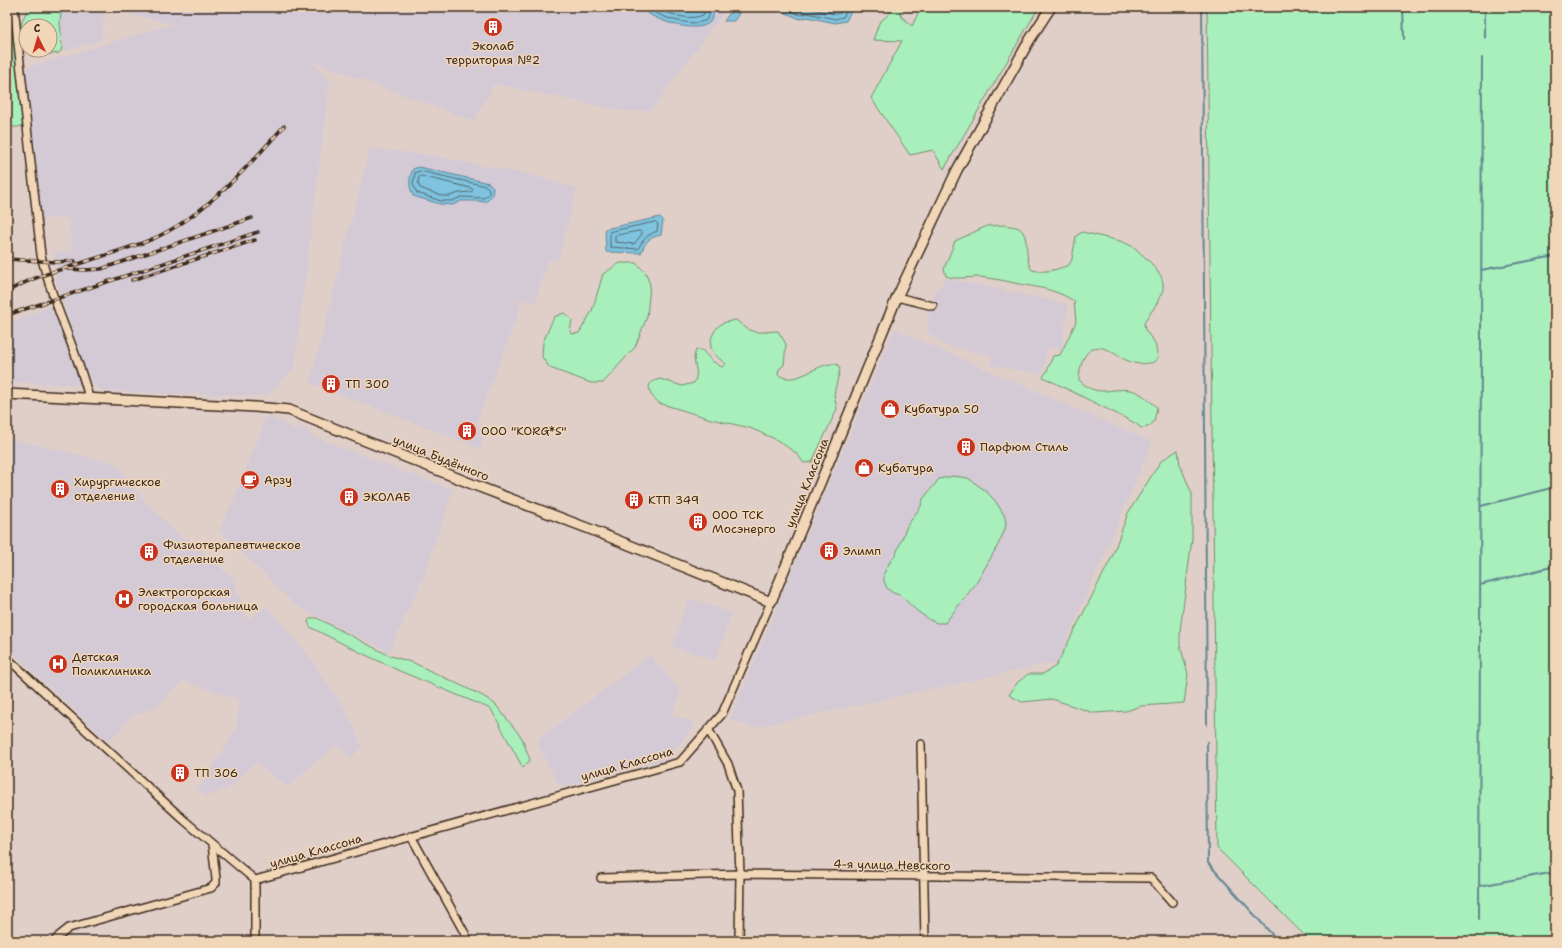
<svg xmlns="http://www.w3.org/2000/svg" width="1562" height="948" font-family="'Shantell Sans',sans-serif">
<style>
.built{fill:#d4cad5}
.green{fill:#a8efbb;stroke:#728c6c}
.water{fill:#7ec3df;stroke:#638692}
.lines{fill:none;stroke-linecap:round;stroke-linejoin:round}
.shore{stroke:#56676b;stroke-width:1}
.stream{stroke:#638692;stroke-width:2}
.minor-casing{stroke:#3b2a1e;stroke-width:10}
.tertiary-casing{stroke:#3b2a1e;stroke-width:12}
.minor{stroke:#f1d6b8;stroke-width:7}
.tertiary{stroke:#f1d6b8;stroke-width:9}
.rail-casing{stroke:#3b2a1e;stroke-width:3.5}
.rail{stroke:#f1d6b8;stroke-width:2;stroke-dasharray:6;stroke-linecap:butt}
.labels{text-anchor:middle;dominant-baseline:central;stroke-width:3;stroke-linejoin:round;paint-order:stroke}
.poi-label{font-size:12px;fill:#3b2a1e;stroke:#f1d6b8;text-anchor:start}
.street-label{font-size:12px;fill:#3b2a1e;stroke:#f1d6b8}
</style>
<rect width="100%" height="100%" fill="#e0cfc9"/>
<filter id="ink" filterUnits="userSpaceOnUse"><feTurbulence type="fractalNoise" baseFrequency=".025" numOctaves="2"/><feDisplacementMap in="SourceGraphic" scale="8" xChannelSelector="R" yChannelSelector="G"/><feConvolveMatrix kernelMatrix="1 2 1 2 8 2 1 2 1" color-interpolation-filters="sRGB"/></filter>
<g filter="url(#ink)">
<!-- built -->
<path class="built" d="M59,7H728L651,110L624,111L494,84L474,121L312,61L330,80L294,369L266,396L102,391L92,384L84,369L55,279L56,271L54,253L72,250L69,218L40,219L25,68L173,24L105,9L101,40L64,51Z
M370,148L428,155L535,176L577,188L558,260L548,261L535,304L521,298L518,305L521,307L476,424L488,429L480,448L310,383Z
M944,278L1068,304L1062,349L1048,347L1042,374L990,365L992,356L944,345L929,334L927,328L929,313L936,290L942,285Z
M48,308L57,310L84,385L7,382V323Z
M894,329L1152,442L1112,537L1057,662L752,728L730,719Z
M267,415L298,431L300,427L308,430L307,434L453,490L421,583L389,652L295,605L219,530L231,506Z
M7,438L114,463L152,509L185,540L187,538L232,577L248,620L266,606L307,653L347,712L362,746L351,758L336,745L287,787L255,762L234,785L207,797L198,790L237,728L238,699L183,681L155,708L132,716L109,742L7,648Z
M689,598L732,613L715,661L672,646Z
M650,655L681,692L672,715L696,723L681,742L663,760L567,786L557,783L538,743L540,738Z"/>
<!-- green -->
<path class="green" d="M7,7H11L24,125L18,127H7Z
M29,7H62L60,21L62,47L61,51L59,53L31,56L26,50H50V26H26V50C17,31 20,24 29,7Z
M890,7H904L900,15L912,26L921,7H1037L1036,12L944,169L933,150L910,155L871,98L902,41L873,40L879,23L889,14Z
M1207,7H1555V941H1310L1217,848Z
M1003,225C1007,226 1015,226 1019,228C1031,235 1023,259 1032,270C1045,273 1056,270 1069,265L1072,259L1076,236L1082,232L1120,241L1134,247L1151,263L1161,276L1163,283V290L1157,303L1144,323L1145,330L1155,343L1158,358L1152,363C1145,363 1138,365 1131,362C1121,359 1113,351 1103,348C1085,343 1079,367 1079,380C1098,399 1110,387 1130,390C1140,391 1149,401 1157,407L1154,422L1148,427L1141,428L1135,423L1043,377L1047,371L1053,356L1060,355L1076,322L1074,301C1057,290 1038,287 1019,284C1005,281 993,278 979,277C967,277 956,280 946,276L944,269L955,241L987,226Z
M620,263H636L646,273L650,285L647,317L635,347L603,383H591L550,368L542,357L543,342L554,317L564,313L572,320L570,331L572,334L579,333L592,311L603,274Z
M736,320C755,336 755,332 778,331L786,344L784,365L779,369L778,375C799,387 816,361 837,364L840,369L834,394L837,409L812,462L804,463L796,453L777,440L750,428L711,419L659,403L651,395L649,387L651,382L660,379L682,386L694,383C701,369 690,363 696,350H702L712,361L722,367L726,364C721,360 714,355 711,348C709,338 716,324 726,322C729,321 733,321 736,320Z
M1178,450L1180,465L1192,494V539L1180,631V645L1188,674L1184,703L1141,706L1126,711L1094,713L1052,699L1022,702L1009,695L1017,683L1028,674H1043L1056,666L1112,557L1128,513L1161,461Z
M953,476L968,478L986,491L996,502L1004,515L1006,522L1005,529L999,543L977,582L945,623H937L930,620L917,611L900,595L893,593L887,588L884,581V573L891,560L896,554L907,526L921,506L923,499L939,479Z
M311,618H317L388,655L414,663L483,696L495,704L522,738L530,760L523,768L491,709L402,672L353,649L310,627L308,621Z"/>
<!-- water -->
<path class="water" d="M643,7H715C714,12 713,18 710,22C698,34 661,22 649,14C646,13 645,10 643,7Z
M734,7H743L734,21H724Z
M779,7H853L846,21L835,23L807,17L800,19L779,10Z
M419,167L489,183L493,187C493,194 492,198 485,202L478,201H461L453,205L440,204L413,196C409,185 408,180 413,169Z
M660,217L663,220L661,235C648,238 646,241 641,253L606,252L605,229Z"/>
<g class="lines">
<!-- shore -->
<path class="shore" d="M648,7C655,17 697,29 707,19C710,16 710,11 711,7
M654,7C669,13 687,22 703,15L706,7
M783,7L800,15L807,13L835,19L843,17L849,7
M795,7L800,10L808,8L835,14L840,13L843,7
M420,171L486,186L489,189V194L484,198L461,197L452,201H441L417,193L413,184L415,173Z
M421,176L471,188L473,190L471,192L459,193L450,196H442L420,188L418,183L419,177Z
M656,222L658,224L657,231C646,236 644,238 638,249L610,247V232Z
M640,231L642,234L634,244L615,242V236Z"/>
<!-- stream -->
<path class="stream" d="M1202,7L1207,725
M1403,7L1404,39
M1485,7V38
M1481,270L1555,256
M1481,506L1555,487
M1480,585L1555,566
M1207,742L1208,863L1278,941
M1479,886L1555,872
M1479,919L1482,58
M1552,941H1555"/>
<!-- minor casing -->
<g class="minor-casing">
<path id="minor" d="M14,7L41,255C52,304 77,349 89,398
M897,297L933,306
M7,658L185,821L255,880
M708,729L728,764L737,791L740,874L739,941
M921,744L925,941
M411,836L469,941
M601,878L740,874L1151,878L1172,902
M255,880L680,762L722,714L771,602
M255,880V941
M55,941L59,936L69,928L211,888L216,883V879L212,844"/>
</g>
<!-- tertiary casing -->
<g class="tertiary-casing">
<path id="tertiary" d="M7,394L255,407L289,410L477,486L587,528L771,602L897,297L957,170L1029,41L1051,7"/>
</g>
<!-- minor -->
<use href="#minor" class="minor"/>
<!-- tertiary -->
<use href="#tertiary" class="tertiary"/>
<!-- rail casing -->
<g class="rail-casing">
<path id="rail" d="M7,259L56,262L75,261
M68,269L85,270L101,269L252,218
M132,280L255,240
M7,292C26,280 48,273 69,267C96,258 124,250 150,240C200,220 249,166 284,126
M7,315L258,232"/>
</g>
<!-- rail -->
<use href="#rail" class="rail"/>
</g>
</g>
<!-- icons -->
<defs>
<g id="building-disc" transform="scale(1)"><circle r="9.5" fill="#c8321e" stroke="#f1d6b8"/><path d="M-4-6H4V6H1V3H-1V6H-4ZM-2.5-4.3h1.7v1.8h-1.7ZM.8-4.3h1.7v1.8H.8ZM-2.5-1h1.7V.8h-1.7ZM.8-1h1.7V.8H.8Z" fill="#fff"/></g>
<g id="shop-disc" transform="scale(1)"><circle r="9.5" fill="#c8321e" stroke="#f1d6b8"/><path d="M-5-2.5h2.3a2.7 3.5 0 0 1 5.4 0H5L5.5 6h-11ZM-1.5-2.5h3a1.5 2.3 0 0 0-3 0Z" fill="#fff"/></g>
<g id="cafe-disc" transform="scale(1)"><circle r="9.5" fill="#c8321e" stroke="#f1d6b8"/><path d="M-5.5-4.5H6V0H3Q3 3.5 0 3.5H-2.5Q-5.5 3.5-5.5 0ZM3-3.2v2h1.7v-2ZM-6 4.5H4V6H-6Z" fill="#fff"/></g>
<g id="hospital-disc" transform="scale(1)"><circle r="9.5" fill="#c8321e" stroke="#f1d6b8"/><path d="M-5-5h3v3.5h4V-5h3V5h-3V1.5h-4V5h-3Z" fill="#fff"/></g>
</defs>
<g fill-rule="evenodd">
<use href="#building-disc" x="493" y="27"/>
<use href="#building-disc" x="331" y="384"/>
<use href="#shop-disc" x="890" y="409"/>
<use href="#building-disc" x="467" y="431"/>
<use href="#building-disc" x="966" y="447"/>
<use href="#shop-disc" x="864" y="468"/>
<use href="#cafe-disc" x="250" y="480"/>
<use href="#building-disc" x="60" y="489"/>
<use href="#building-disc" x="349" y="497"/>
<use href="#building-disc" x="634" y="500"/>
<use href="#building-disc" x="698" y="522"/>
<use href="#building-disc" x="829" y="551"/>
<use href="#building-disc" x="149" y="552"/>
<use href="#hospital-disc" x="124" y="599"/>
<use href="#hospital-disc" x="58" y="664"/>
<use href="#building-disc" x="180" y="773"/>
</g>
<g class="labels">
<!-- poi labels -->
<g class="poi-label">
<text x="493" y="46" text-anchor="middle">Эколаб<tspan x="493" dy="14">территория №2</tspan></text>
<text x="345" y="384">ТП 300</text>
<text x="904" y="409">Кубатура 50</text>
<text x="481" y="431">ООО "KORG*S"</text>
<text x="980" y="447">Парфюм Стиль</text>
<text x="878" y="468">Кубатура</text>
<text x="264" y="480">Арзу</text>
<text x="74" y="482">Хирургическое<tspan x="74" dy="14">отделение</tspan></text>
<text x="363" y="497">ЭКОЛАБ</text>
<text x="648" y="500">КТП 349</text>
<text x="712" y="515">ООО ТСК<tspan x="712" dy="14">Мосэнерго</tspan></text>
<text x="163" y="545">Физиотерапевтическое<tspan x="163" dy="14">отделение</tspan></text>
<text x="843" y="551">Элимп</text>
<text x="138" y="592">Электрогорская<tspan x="138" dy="14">городская больница</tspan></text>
<text x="72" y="657">Детская<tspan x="72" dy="14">Поликлиника</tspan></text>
<text x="194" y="773">ТП 306</text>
</g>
<!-- street labels -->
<g class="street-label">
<text transform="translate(441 458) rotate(22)">улица Будённого</text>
<text transform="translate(807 483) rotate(-68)">улица Классона</text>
<text transform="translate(627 764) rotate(-16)">улица Классона</text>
<text transform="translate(316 851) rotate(-16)">улица Классона</text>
<text transform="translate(892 865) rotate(1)">4-я улица Невского</text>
</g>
</g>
<!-- margin -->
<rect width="1562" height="948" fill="none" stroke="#f1d6b8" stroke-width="24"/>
<rect x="12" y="12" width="1538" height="924" fill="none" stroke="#3b2a1e" stroke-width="1.5" filter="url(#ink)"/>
<!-- north arrow -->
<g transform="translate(38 38) rotate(355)"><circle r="19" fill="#f1d6b8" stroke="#a8917a"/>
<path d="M0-3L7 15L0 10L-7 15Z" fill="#c8321e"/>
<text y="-6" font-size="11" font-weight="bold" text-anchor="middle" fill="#3b2a1e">С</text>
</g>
</svg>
